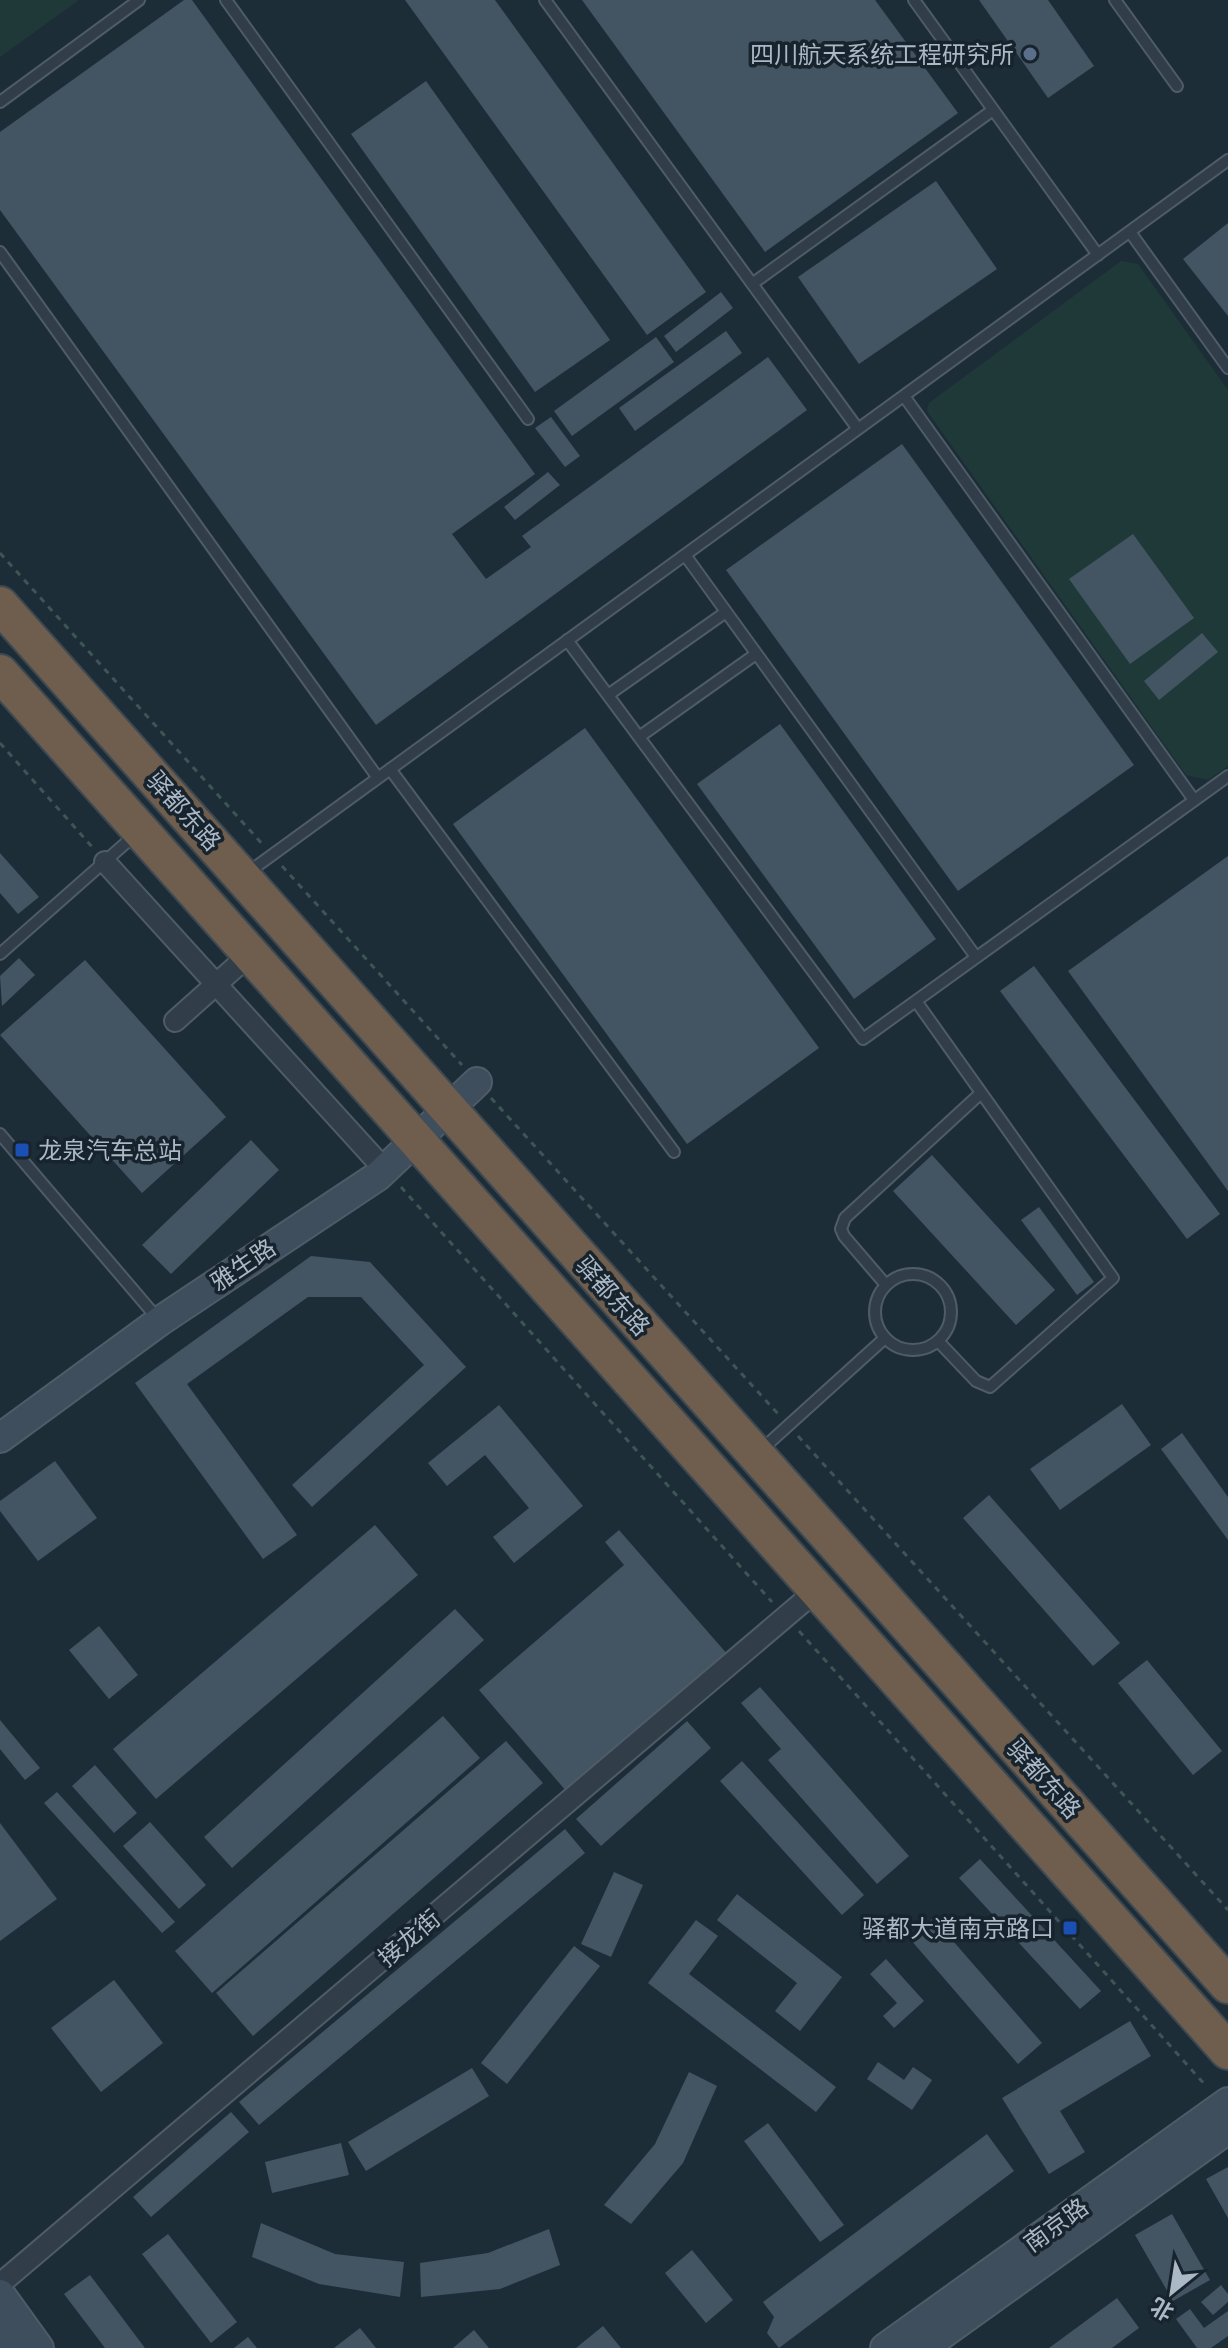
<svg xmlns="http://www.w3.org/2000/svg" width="1228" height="2348" font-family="'PT Sans Narrow','Noto Sans SC',sans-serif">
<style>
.green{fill:#1f3938}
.building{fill:#435563}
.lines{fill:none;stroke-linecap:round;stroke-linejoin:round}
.lane-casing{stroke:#4f5c67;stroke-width:14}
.street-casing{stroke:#4f5c67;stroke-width:24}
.secondary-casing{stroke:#4f5c67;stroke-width:32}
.highway-casing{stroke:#3c4953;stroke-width:40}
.path{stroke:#3d5655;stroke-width:3;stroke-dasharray:6 6;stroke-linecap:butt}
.lane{stroke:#313e49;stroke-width:10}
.street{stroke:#313e49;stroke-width:20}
.secondary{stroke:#3f4e5c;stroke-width:28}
.highway{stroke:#6f5d4d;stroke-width:36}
.service-dot{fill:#5c6f8a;stroke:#17232d;stroke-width:3}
.transit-dot{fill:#1a4fb4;stroke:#17232d;stroke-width:3}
.labels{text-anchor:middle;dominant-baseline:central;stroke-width:7;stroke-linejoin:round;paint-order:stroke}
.poi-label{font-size:24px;fill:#abb9c6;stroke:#17232d;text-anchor:end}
.street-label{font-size:24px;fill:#abb9c6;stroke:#17232d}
</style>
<rect width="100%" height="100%" fill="#1d2d38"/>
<!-- green -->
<path class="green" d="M0,0H79L0,57Z
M1121,261L1138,264L1228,390V766L1208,780L1186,775L927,411L929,403Z"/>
<!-- building -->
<path class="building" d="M184,0H192L535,474L452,534L486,579L531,547L522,536L768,357L807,410L376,725L0,210V132Z
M405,0H495L706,292L647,335Z
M582,0H875L958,113L765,252Z
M979,0H1048L1094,66L1048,98Z
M426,81L610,340L535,392L351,134Z
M936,181L997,269L859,364L798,277Z
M1228,223V316L1183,259Z
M721,292L733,308L676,352L664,336Z
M726,331L742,353L635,431L619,408Z
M656,337L674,362L572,436L554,411Z
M551,417L580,456L565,467L535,428Z
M902,444L1134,765L958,891L726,570Z
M548,472L560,485L515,520L504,507Z
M1133,534L1194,618L1130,664L1069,579Z
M1202,633L1218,652L1159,700L1144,681Z
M780,724L936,939L854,999L697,784Z
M585,728L819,1048L687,1144L453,824Z
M0,853L39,897L18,914L0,893Z
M1228,856V1191L1068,971Z
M19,958L35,975L2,1006L0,976Z
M85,960L226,1117L142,1193L0,1035Z
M1034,966L1220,1214L1187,1239L1000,991Z
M251,1140L279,1170L171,1274L142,1245Z
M932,1155L1055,1290L1016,1325L893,1191Z
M1039,1207L1094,1282L1077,1295L1021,1220Z
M311,1256L370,1262L466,1367L312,1507L292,1485L424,1365L361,1297H308L187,1384L297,1535L263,1559L135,1383Z
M1122,1404L1151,1445L1060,1510L1030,1469Z
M499,1405L583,1506L514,1563L493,1537L529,1508L485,1455L447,1486L428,1463Z
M1182,1433L1228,1497V1540L1161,1449Z
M55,1461L97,1518L38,1561L0,1511V1501Z
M989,1495L1120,1643L1093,1666L963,1518Z
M375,1525L418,1575L156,1799L113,1749Z
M619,1530L728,1655L567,1792L479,1690L624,1565L605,1542Z
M455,1609L484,1640L232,1868L204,1837Z
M99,1626L138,1675L109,1699L69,1650Z
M1147,1660L1222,1751L1193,1775L1118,1683Z
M760,1687L909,1856L877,1884L768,1760L781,1749L741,1703Z
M443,1716L480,1758L212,1993L175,1951Z
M0,1720L40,1768L25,1780L0,1749Z
M687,1721L711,1748L601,1846L576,1819Z
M506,1741L543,1783L253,2036L216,1993Z
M742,1761L864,1895L842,1915L720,1781Z
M95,1765L137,1813L114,1833L72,1786Z
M57,1792L175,1922L162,1933L44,1803Z
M150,1822L206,1885L179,1909L123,1846Z
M0,1823L57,1899L0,1941Z
M565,1829L585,1853L259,2125L239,2102Z
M980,1859L1101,1991L1080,2009L959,1878Z
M614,1872L643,1885L611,1957L581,1944Z
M737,1894L842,1977L800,2031L775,2011L797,1983L717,1920Z
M933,1918L1042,2043L1018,2064L910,1939Z
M696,1920L718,1936L689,1974L836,2087L816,2112L648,1983Z
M574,1946L600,1966L507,2084L481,2063Z
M886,1959L924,2001L894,2028L883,2016L897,2003L870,1974Z
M114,1980L163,2043L101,2092L51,2028Z
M1130,2021L1151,2056L1060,2111L1085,2152L1049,2174L1002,2098Z
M878,2062L904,2080L913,2067L932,2080L912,2110L867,2079Z
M472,2068L489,2096L366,2171L348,2142Z
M689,2072L717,2086L683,2163L631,2224L604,2205L655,2144Z
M231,2112L249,2132L151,2217L133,2197Z
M768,2123L844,2225L820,2242L744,2141Z
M987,2134L1014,2171L779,2348L767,2333L774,2317L763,2302Z
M341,2143L349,2175L272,2193L265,2162Z
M1228,2167V2218L1206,2179Z
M1172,2214L1210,2280L1173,2301L1135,2235Z
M261,2223L335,2254L404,2262L400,2297L319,2284L252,2257Z
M549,2229L560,2265L500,2289L421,2297L420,2263L488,2253Z
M168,2234L237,2322L211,2343L142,2254Z
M692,2250L733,2300L706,2323L665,2273Z
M90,2275L145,2348H105L64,2294Z
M1221,2285L1228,2294V2302L1213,2315L1201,2302Z
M1117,2298L1139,2328L1112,2348H1049Z
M1190,2309L1204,2328L1228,2311V2336L1211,2348H1197L1176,2319Z
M603,2326L621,2348H576Z
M360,2328L376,2348H334Z
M474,2330L489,2348H453Z
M248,2337L257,2348H234Z"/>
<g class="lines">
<!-- lane casing -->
<g class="lane-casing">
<path id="lane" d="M226,0L528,419
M545,0L858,429
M914,0L1098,255
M1115,0L1177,86
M0,102L139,0
M1130,232L1228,368
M0,252L378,778
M752,284L993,110
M904,396L1194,800
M685,555L976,957
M567,640L863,1039L1228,776
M608,695L726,612
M639,737L756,654
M390,769L674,1152
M246,874L1228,160
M0,954L136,834
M916,1001L1113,1278L990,1387L976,1381L938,1341
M0,1134L158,1319
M875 1312a38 38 0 1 1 76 0a38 38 0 1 1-76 0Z
M886,1285L844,1236L841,1229L845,1218L981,1093
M760,1451L885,1338"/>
</g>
<!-- street casing -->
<g class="street-casing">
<path id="street" d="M105,862L385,1170
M175,1021L249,955
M0,2284L817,1590"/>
</g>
<!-- secondary casing -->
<g class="secondary-casing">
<path id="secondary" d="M0,1438L160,1321L378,1176L477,1082
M0,2294L39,2348
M0,2330L13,2348
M885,2348L1228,2102
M923,2348L1228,2129"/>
</g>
<!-- highway casing -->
<g class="highway-casing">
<path id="highway" d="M0,605L1228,1985
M0,673L1228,2051"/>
</g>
<!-- path -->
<path class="path" d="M0,553L264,846
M0,743L93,848
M282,866L462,1065
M491,1098L779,1415
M401,1187L772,1602
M798,1436L1228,1910
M799,1631L1207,2087"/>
<!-- lane -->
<use href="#lane" class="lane"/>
<!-- street -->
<use href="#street" class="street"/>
<!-- secondary -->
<use href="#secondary" class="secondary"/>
<!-- highway -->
<use href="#highway" class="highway"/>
</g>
<!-- markers -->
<circle class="service-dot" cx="1030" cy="54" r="8"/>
<g class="transit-dot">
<rect x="14" y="1142" width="16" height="16" rx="4"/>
<rect x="1062" y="1920" width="16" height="16" rx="4"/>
</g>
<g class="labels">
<!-- poi labels -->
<g class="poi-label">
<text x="1014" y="54">四川航天系统工程研究所</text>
<text x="38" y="1150" text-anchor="start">龙泉汽车总站</text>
<text x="1054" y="1928">驿都大道南京路口</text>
</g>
<!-- street labels -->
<g class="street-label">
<text transform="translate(184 811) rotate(48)">驿都东路</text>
<text transform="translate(243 1265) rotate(-34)">雅生路</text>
<text transform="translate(613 1296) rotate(48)">驿都东路</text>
<text transform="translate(1044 1779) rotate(48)">驿都东路</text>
<text transform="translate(409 1938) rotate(-40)">接龙街</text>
<text transform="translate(1056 2225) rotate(-36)">南京路</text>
</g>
</g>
<!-- north arrow -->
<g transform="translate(1172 2292) rotate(210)" stroke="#17232d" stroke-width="6" paint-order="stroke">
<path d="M0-6L14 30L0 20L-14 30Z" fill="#abb9c6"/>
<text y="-12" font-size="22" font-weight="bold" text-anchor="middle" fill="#abb9c6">北</text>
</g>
</svg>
